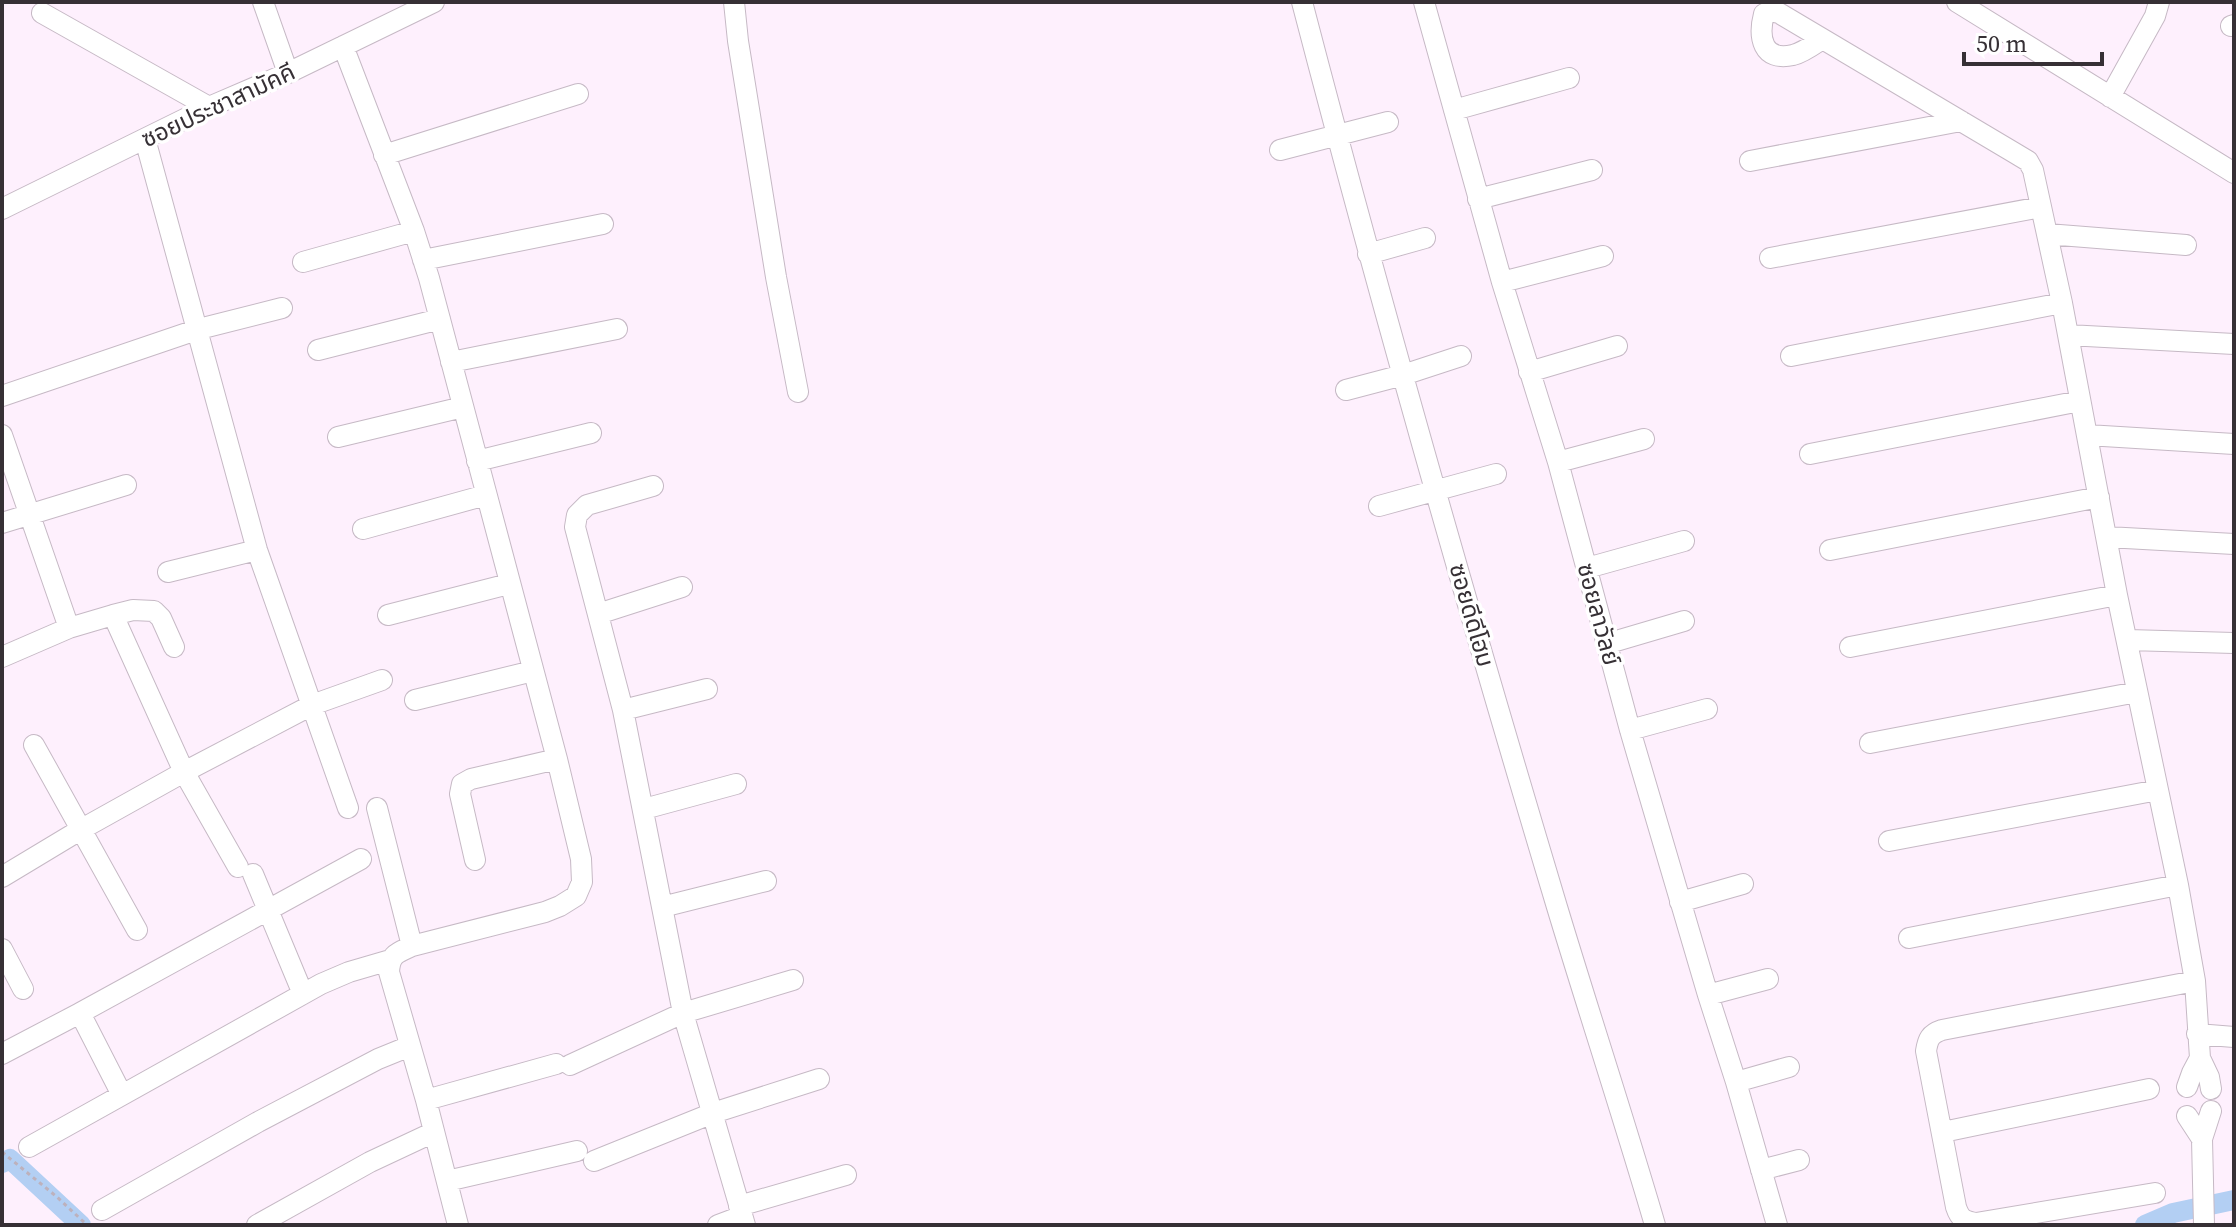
<svg xmlns="http://www.w3.org/2000/svg" width="2236" height="1227" font-family="'Source Serif 4','Noto Sans Thai',serif">
<style>
.lines{fill:none;stroke-linecap:round;stroke-linejoin:round}
.canal{stroke:#b3cff3;stroke-width:20}
.minor-casing{stroke:#c6b9c5;stroke-width:22}
.path{stroke:#bdb1bc;stroke-width:3;stroke-dasharray:4 4;stroke-linecap:butt}
.minor{stroke:#fff;stroke-width:20}
.labels{text-anchor:middle;dominant-baseline:central;stroke-width:7;stroke-linejoin:round;paint-order:stroke}
.street-label{font-size:24px;fill:#363035;stroke:#fff}
</style>
<rect width="100%" height="100%" fill="#fef0fd"/>
<g class="lines">
<!-- canal -->
<path class="canal" d="M2,1163L10,1159L81,1225
M2145,1225L2173,1213L2234,1200"/>
<!-- minor casing -->
<g class="minor-casing">
<path id="minor" d="M263,2L288,73
M734,2L738,41L776,277L798,392
M1302,2C1381,305 1467,607 1557,907C1589,1013 1624,1119 1655,1225
M1424,2L1502,282L1558,462L1630,730L1708,995L1736,1082L1777,1225
M1957,2L2234,173
M42,13L209,107
M2231,26L2234,25
M1822,39C1813,45 1804,52 1793,55C1762,62 1758,37 1764,14L1770,11L1779,13L2013,152L2028,161L2033,170L2062,303L2117,595L2178,885L2195,981L2200,1058L2209,1077L2211,1089
M343,46L414,231L429,278L557,759L581,859L582,882L576,896L560,906L545,912L412,946C397,953 390,954 389,972L426,1100L458,1225
M2110,97L2155,16L2159,2
M1454,110L1569,78
M145,139L257,550L348,808
M1280,150L1388,122
M384,155L578,94
M1750,161L1961,121
M1478,199L1592,170
M2,209L209,107L288,73L434,2
M2047,234L2186,245
M1368,254L1425,238
M1770,258L2041,207
M423,260L603,224
M303,262L414,231
M1502,282L1603,256
M2068,335L2234,344
M318,350L440,319
M1791,356L2062,303
M451,362L617,329
M1529,372L1617,346
M1346,390L1403,375L1461,356
M2,396L199,329L282,308
M2,435L69,628L113,615L184,772L238,867
M2087,435L2234,444
M338,437L463,407
M1810,454L2080,401
M477,461L591,433
M1558,462L1644,439
M653,486L587,505L577,515L575,527L623,710L683,1013L745,1225
M1379,506L1496,474
M2,523L126,485
M363,529L486,495
M2107,537L2234,544
M1830,550L2099,497
M1587,568L1684,541
M168,572L257,550
M598,614L682,587
M113,615L133,610L154,611L161,618L174,647
M388,615L509,584
M2128,640L2234,643
M1606,644L1684,621
M1850,647L2117,595
M2,657L69,628
M415,700L533,671
M623,710L707,689
M1630,730L1707,709
M1870,743L2137,692
M34,745L137,930
M377,808L412,946
M644,809L736,784
M1889,841L2158,790
M475,860L460,794L462,784L471,779L557,759
M253,874L303,994
M2,877L80,830L184,772L312,705L382,680
M1680,902L1743,884
M662,907L766,881
M1909,938L2178,885
M2,949L23,989
M1708,995L1768,979
M2197,1034L2234,1037
M2,1054L80,1013
M570,1065L683,1013L793,980
M1736,1082L1789,1067
M2187,1087L2192,1073L2200,1058
M122,1095L80,1013L361,859
M426,1100L556,1064
M2187,1116L2202,1139
M1943,1132L2149,1089
M29,1147L321,984L349,972L390,960
M594,1161L713,1113L819,1079
M1761,1170L1799,1160
M447,1181L577,1151
M2155,1193L1976,1223C1964,1221 1960,1219 1956,1207L1926,1051C1928,1039 1930,1034 1942,1030L2195,981
M739,1206L846,1175
M102,1210L258,1122L378,1059L410,1046
M257,1225L370,1162L434,1132
M718,1225L742,1216
M2204,1225L2202,1139L2211,1111"/>
</g>
<!-- path -->
<path class="path" d="M2,1152L57,1197L87,1225"/>
<!-- minor -->
<use href="#minor" class="minor"/>
</g>
<g class="labels">
<!-- street labels -->
<g class="street-label">
<text transform="translate(218 105) rotate(-25)">ซอยประชาสามัคคี</text>
<text transform="translate(1599 614) rotate(75)">ซอยลาวัลย์</text>
<text transform="translate(1472 615) rotate(74)">ซอยดีดีโฮม</text>
</g>
</g>
<!-- border -->
<rect width="2236" height="1227" fill="none" stroke="#363035" stroke-width="8"/>
<!-- scale -->
<path d="M1964 52v12h138v-12" fill="none" stroke="#363035" stroke-width="4"/>
<text x="1976" y="52" font-size="24" fill="#363035" stroke="#ffffff" stroke-width="6" paint-order="stroke">50 m</text>
</svg>
